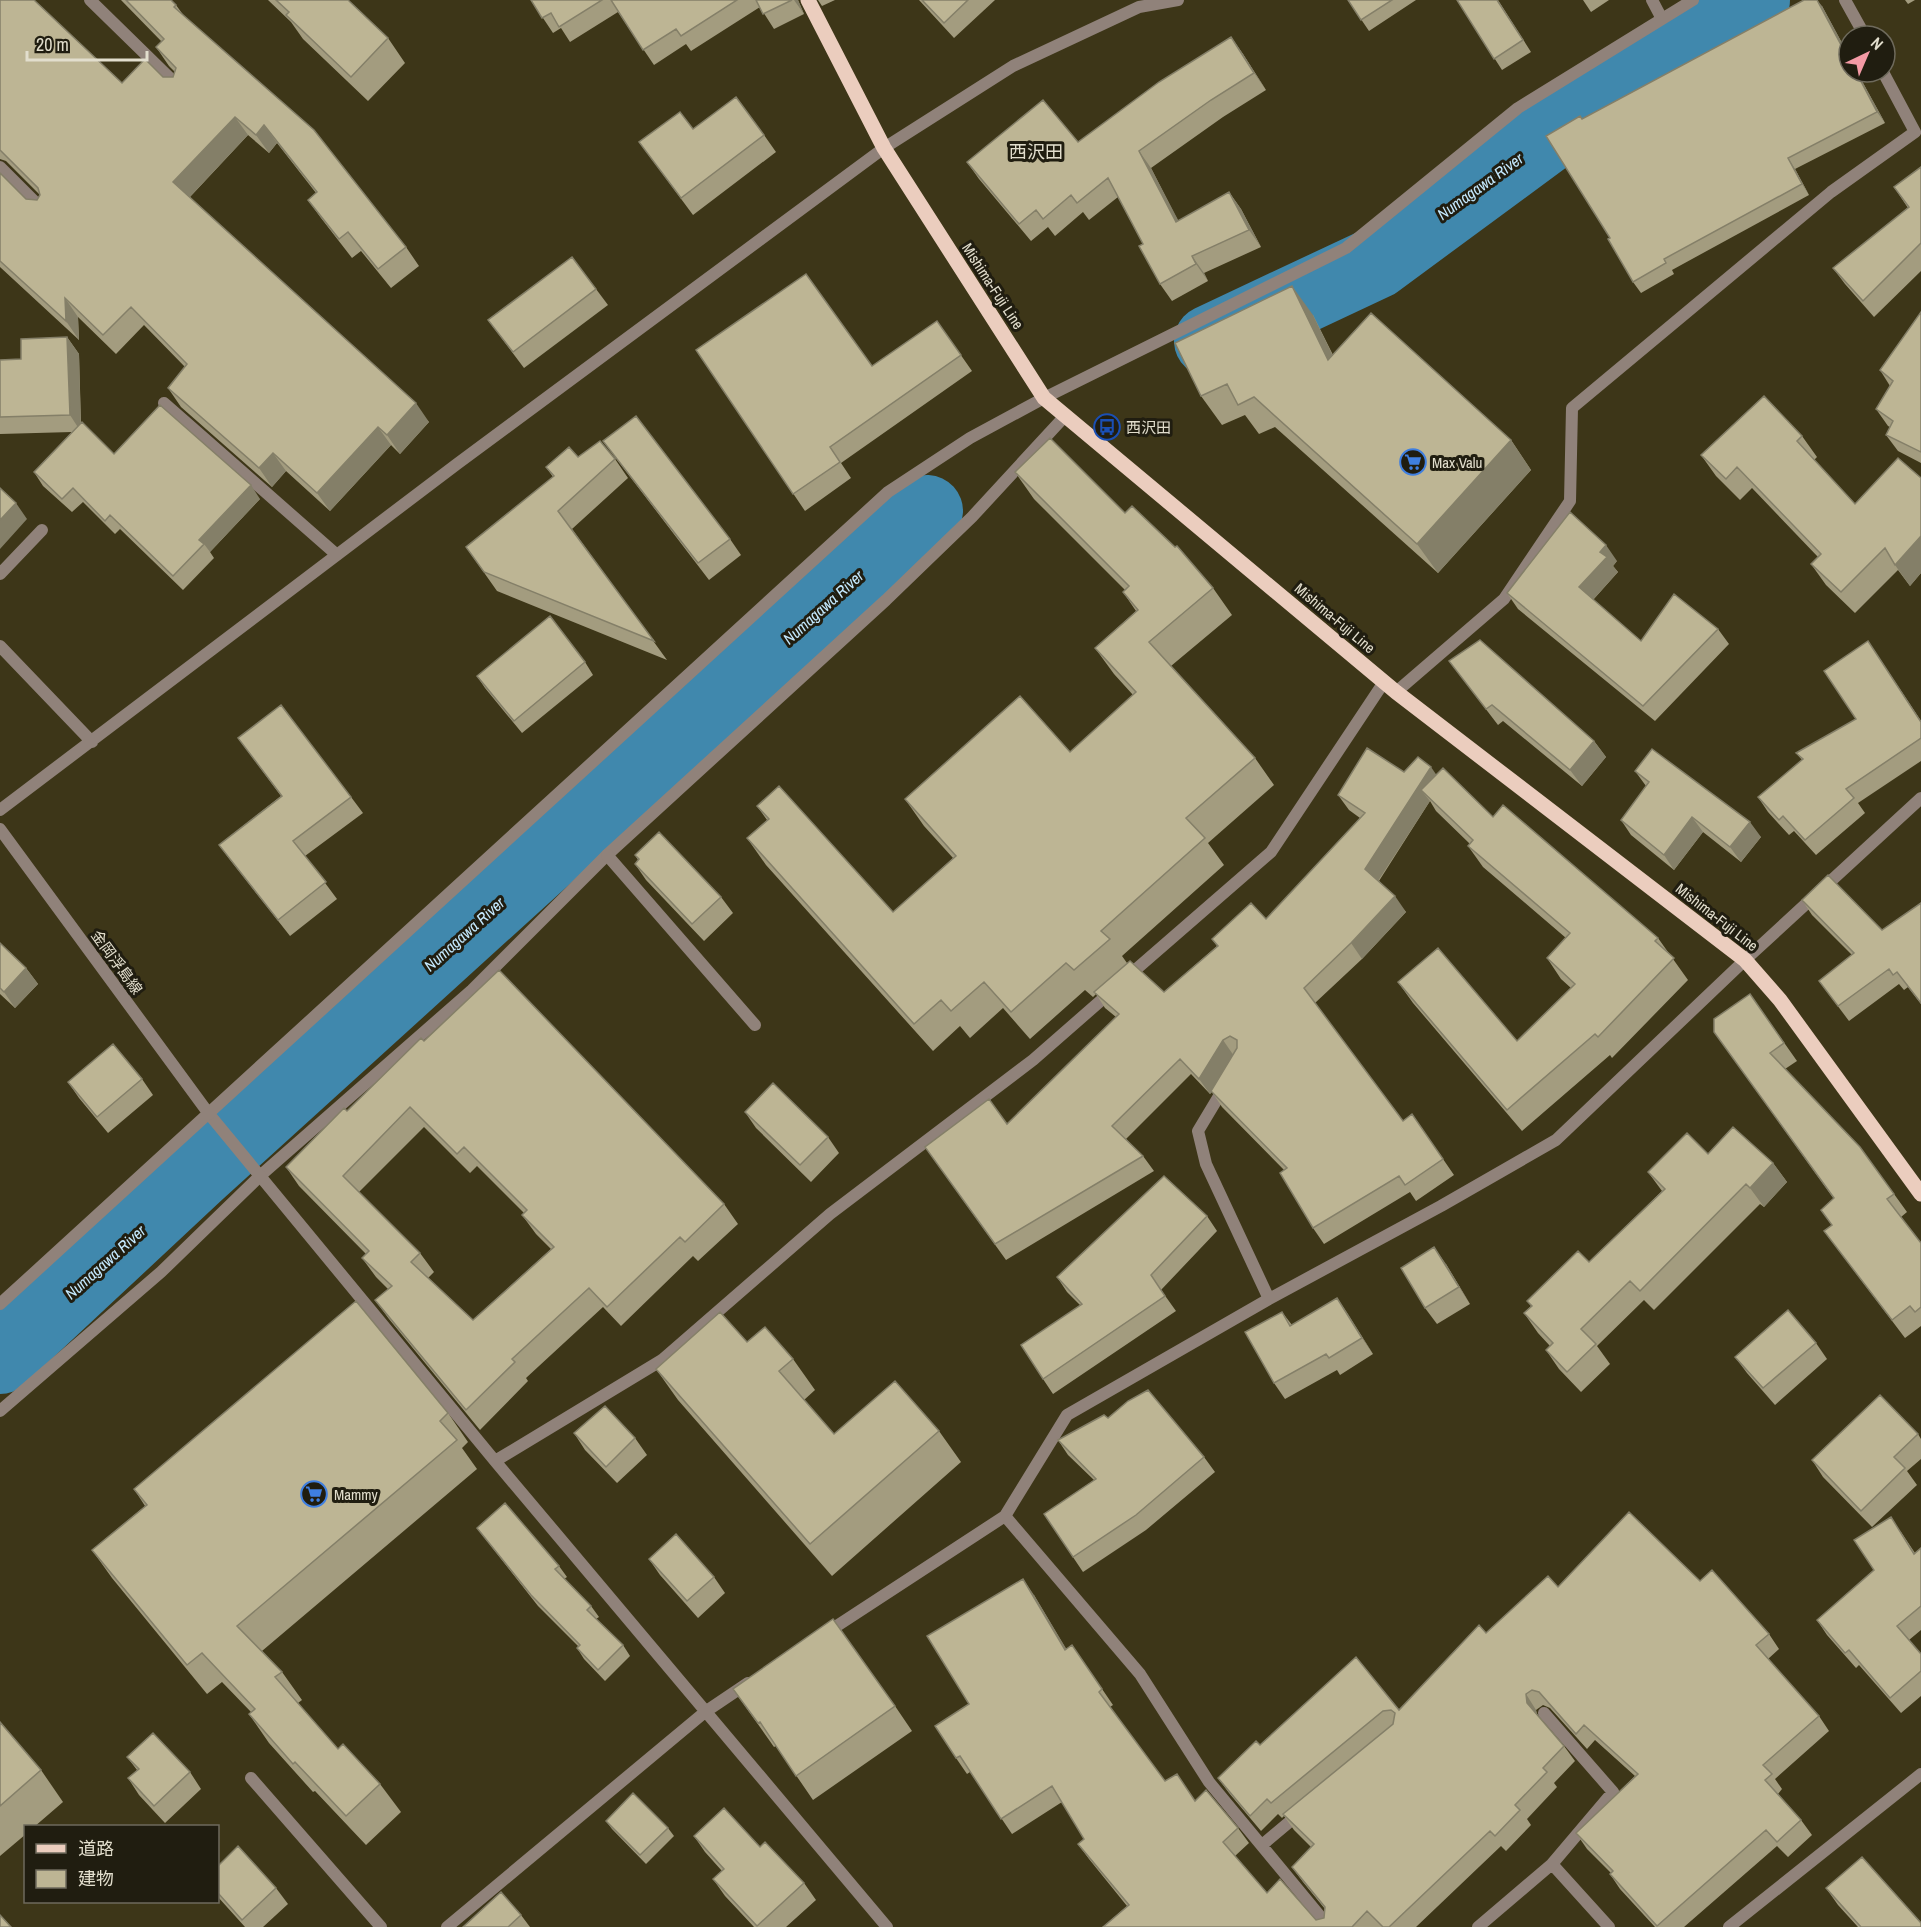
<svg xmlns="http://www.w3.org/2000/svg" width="1921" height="1927" font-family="'Archivo Narrow','Noto Sans JP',sans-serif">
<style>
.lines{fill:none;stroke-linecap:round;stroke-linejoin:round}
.river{stroke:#4088ad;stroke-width:72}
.service{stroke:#90827a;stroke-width:12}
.minor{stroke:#90827a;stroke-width:12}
.tertiary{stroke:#90827a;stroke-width:12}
.primary{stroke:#ebcdbe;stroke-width:15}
.wall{fill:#a39c7f;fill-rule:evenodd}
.shaded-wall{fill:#847f68}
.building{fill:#bdb594;stroke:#847f68;stroke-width:1.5;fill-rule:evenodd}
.labels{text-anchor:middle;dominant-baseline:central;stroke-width:6;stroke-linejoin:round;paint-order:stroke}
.street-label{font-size:15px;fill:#e2decd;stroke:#201d10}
.poi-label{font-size:15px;fill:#e2decd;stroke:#201d10;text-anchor:start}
.water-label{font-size:16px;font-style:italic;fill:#c5eaff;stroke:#201d10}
.quarter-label{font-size:18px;fill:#e2decd;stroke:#201d10}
</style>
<rect width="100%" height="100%" fill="#3d3618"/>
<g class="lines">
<!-- river -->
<path class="river" d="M1210,341L1376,263L1570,120L1754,0
M0,1358L197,1174L927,511"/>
<!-- service -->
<path class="service" d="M0,1411L161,1272L261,1175L472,990L607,855L886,600L972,517L1065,416"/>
<!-- minor -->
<path class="minor" d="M90,0L178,86
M1652,0L1662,19
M1845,0L1865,36
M0,167L42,209
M1044,398L1346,248L1518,108L1693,0
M164,403L337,555
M0,574L42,530
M0,646L92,742
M1396,692L1504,599L1570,501L1572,408L1831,192L1915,132L1883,72
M0,810L457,464L884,148L1013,66L1139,7L1178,0
M607,855L755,1025
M1126,978L1271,852L1384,682
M1225,1086L1198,1131L1206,1164L1269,1299
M209,1114L495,1461L887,1927
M495,1461L662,1360L830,1214L1033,1060L1113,990
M1005,1516L1140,1674L1209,1782L1329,1927
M826,1633L1005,1516L1067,1415L1269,1299L1441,1206L1556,1140L1745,960L1921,798
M1544,1713L1613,1792L1552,1864
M251,1778L381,1927
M1262,1845L1300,1813
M447,1927L705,1712L748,1683
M1478,1927L1552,1864L1609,1927
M1729,1927L1921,1774"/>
<!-- tertiary -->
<path class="tertiary" d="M0,829L209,1114
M0,1304L888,492L970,438L1044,398"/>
<!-- primary -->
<path class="primary" d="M808,0L884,148L1044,398L1396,692L1745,960L1780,1000L1921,1194"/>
</g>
<!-- wall -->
<path class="wall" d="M0,0L122,83L163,77H173L175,72L169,66L156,47L162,42L121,0H171L176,5L184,16L406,247L419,266L391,288L361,251L352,258L321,218L308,200L316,193L277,143L269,153L248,135L190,197L429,422L400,454L391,445L330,511L286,471L272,487L181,407L168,388L185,367L144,325L116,354L78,317L79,340L0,267V173L26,199L37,200L40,195L6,161L0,159Z
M268,0H348L388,38L405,63L368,101L303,39L291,22Z
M531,0H798L804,14L774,29L760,7L691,51L686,44L654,65L618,12L570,42L561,28L553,33Z
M818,0H835L822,6Z
M919,0H995L954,38Z
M1348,0H1416L1369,31Z
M1457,0H1498L1531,52L1502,70Z
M1583,0H1609L1591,12Z
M1905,0H1915L1908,4Z
M1822,6L1849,56V72H1857L1885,123L1795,169L1809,195L1672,270L1674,274L1641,293L1633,282L1610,238L1582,119Z
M1231,37L1243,54L1266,90L1223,117L1151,168L1178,221L1229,192L1241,209L1261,247L1204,273L1208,281L1172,301L1160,284L1143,244L1118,197L1089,220L1083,212L1055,236L1048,227L1031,241L979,179L967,162L1078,142Z
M693,129L764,135L776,152L693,215L639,142Z
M1921,167V271L1874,317L1845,284L1833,268L1908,208L1894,187Z
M596,289L608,305L524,368L488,320Z
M1921,312V463L1898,451L1886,435L1890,427L1888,426L1876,409L1890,386L1880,370Z
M1313,315L1333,355L1511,440L1531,470L1438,573L1275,427L1259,434L1245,415L1222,425L1201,396Z
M937,321L972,371L841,463L851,478L805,511L696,350L872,366Z
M67,337L79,354L81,423L114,454L260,499L210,552L214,558L183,590L120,529L115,534L83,502L72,512L43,486L34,472L72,432L0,434V360L21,359Z
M1802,436L1817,457L1814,460L1855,504L1921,478V573L1910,586L1898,570L1855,613L1826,585L1811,564L1818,557L1752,488L1740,500L1716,476L1701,455Z
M603,441L730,539L741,555L709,580L615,457Z
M578,457L615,459L628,478L572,529L667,660L497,591L466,547L553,477L546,467Z
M1015,472L1125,513L1213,588L1232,615L1171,666L1255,758L1274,785L1208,843L1224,865L1122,956L1127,963L1164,992L1217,946L1212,939L1266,919L1360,818L1349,810L1338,795L1404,772L1436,775L1658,938L1688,980L1612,1058L1610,1055L1522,1131L1413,1003L1398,982L1517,1041L1571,988L1561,979L1547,958L1566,938L1483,867L1468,846L1470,844L1436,811L1430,801L1379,881L1406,912L1362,959L1315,1003L1403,1121L1412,1114L1454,1175L1416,1201L1410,1192L1324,1244L1313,1228L1284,1170L1222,1107L1212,1092L1210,1094L1191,1074L1126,1139L1143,1156L1154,1171L1006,1260L925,1147L1007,1124L1116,1017L1105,1008L1096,994L1093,997L1085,990L1030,1039L1003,1008L970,1038L960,1026L933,1051L766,865L747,838L767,820L757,806L893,912L953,858L924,826L905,799L1070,752L1133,695L1114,674L1095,648L1136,611L1123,592L1125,590L1034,499Z
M1617,561L1613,566L1618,572L1593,600L1641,641L1718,629L1729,644L1655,721L1518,609L1507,593Z
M1868,641L1921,721V761L1858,803L1865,813L1816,855L1794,831L1789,835L1768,812L1758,797L1802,760L1796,753L1856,719Z
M1449,661L1594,741L1606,757L1582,786L1503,721L1498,725Z
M585,662L593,675L522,733L485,688L477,676Z
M238,738L351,797L363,813L305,856L337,899L290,936L231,861L219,845L281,796Z
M1635,771L1761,837L1741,862L1703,832L1674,870L1631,835L1621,820L1646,786Z
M635,855L721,897L733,913L704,941L646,880L635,864L638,860Z
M1802,900L1882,930L1921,903V1004L1908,987L1904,990L1899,984L1849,1021L1819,981L1852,955L1812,915Z
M0,943L26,968L38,984L15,1008L0,994Z
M1750,994L1797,1061L1785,1069L1894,1194L1907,1212L1901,1217L1921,1243V1326L1905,1338L1824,1231L1832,1225L1834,1199L1714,1032Z
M424,1041L724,1204L738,1224L698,1261L693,1256L621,1326L603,1307L526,1378L528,1381L480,1430L389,1319L375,1300L388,1289L376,1277L362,1258L366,1254L299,1186L286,1167ZM424,1127L470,1173L477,1166L524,1213L522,1215L536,1234L551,1249L473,1320L428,1278L434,1272L420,1253L359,1192Z
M142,1079L153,1095L108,1133L79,1098L68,1082Z
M745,1112L828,1137L839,1153L811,1182L756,1128Z
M1708,1154L1773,1163L1787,1182L1764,1207L1760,1204L1654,1310L1644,1300L1597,1346L1610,1364L1581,1392L1559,1369L1546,1350L1550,1346L1538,1333L1524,1313L1531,1306L1527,1301L1589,1262L1662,1191L1648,1172Z
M1207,1216L1217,1231L1161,1290L1176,1311L1053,1394L1043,1379L1080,1305L1067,1292L1057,1277Z
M1446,1264L1470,1304L1437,1324L1425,1308Z
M1337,1298L1373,1354L1340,1375L1337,1370L1285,1399L1274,1383L1282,1312L1292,1325Z
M747,1342L793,1359L815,1390L804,1400L834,1434L939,1431L961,1462L832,1576L678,1400L656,1369Z
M1816,1343L1827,1359L1775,1405L1747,1373L1735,1357Z
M448,1413L468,1442L462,1448L477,1469L262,1651L282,1672L302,1700L298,1703L338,1749L380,1784L401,1812L366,1845L315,1791L313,1792L269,1743L249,1714L251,1712L222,1682L207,1694L112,1578L92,1550L145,1506L134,1489Z
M1108,1418L1204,1457L1215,1472L1146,1530L1083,1572L1044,1514L1094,1480L1068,1455L1058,1440Z
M574,1433L635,1438L647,1455L617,1483L585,1450Z
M1918,1434L1921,1439V1459L1907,1471L1917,1485L1872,1527L1823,1477L1812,1460Z
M477,1528L559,1566L567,1577L564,1579L591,1606L599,1617L596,1619L623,1645L630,1656L605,1681L584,1659L577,1648L578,1646L538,1606Z
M1901,1532L1915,1553L1921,1548V1630L1909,1640L1921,1654V1696L1901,1713L1859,1665L1856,1668L1827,1635L1817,1620L1874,1570Z
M649,1559L714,1577L725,1593L698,1618L660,1575Z
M1700,1581L1769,1634L1779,1649L1768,1659L1819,1716L1829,1731L1775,1779L1782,1789L1778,1794L1801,1820L1812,1835L1788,1857L1777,1846L1684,1927H1655L1620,1889L1610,1874L1611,1873L1587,1849L1576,1833L1635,1776L1595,1740L1587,1749L1550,1708L1543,1705L1536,1710L1537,1714L1564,1746L1575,1761L1554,1783L1557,1787L1527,1819L1531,1825L1506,1851L1501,1846L1416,1927H1103L1127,1906L1089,1859L1078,1844L1084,1839L1062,1802L1012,1834L970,1772L967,1774L956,1758L969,1704L1034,1595L1066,1649L1072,1645L1113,1705L1110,1707L1165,1781L1238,1828L1249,1843L1235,1856L1267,1893L1316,1920L1324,1918L1325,1909L1303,1882L1292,1867L1311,1847L1294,1830L1284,1816L1282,1818L1278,1814L1261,1831L1229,1793L1218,1778L1260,1745L1356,1657L1399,1710L1486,1633L1558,1587Z
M733,1689L895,1706L912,1731L813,1800L776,1746L774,1747Z
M0,1722L41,1770L63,1802L34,1827H26V1834L0,1856Z
M127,1757L190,1772L201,1789L165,1823L139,1795L128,1778L137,1770Z
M606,1821L668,1828L674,1836L646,1864L612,1829Z
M694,1836L760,1847L804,1883L816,1900L786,1927H754L725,1896L713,1879L722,1871L705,1852Z
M218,1866L276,1888L288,1904L263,1927H245L218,1897Z
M1826,1888L1921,1927H1858L1838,1905Z
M521,1915L530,1927H463Z"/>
<!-- shaded-wall -->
<path class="shaded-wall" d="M794,0H798L804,14Z
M1817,0L1822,6L1849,56V60Z
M1231,37L1243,54L1266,90L1254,73Z
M1856,72H1857L1885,123L1877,112Z
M235,117L248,135L186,201L173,182Z
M264,125L277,143L269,153L256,135Z
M1139,151L1151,168L1188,239L1176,222Z
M1788,158L1795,169L1809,195L1802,184Z
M1229,192L1241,209L1261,247L1249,230Z
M1192,256L1204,273L1208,281L1196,264Z
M1292,286L1313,315L1349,389L1328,360Z
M65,298L78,317L79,340L66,321Z
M67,337L79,354L81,432L70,415Z
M416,403L429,422L400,454L387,435Z
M378,427L391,445L330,511L317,493Z
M1511,440L1531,470L1438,573L1417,544Z
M273,453L286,471L272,487L259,468Z
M251,485L260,499L210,552L204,544L199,540Z
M16,503L27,519L0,549V520Z
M1921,536V573L1910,586L1895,565Z
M1606,545L1617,561L1613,566L1618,572L1590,603L1579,587L1600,552Z
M1868,641L1921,721V722Z
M1594,741L1606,757L1582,786L1570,770Z
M1431,767L1442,783L1421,790L1430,801L1376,884L1365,869Z
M1692,817L1703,832L1674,870L1664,855Z
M1750,822L1761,837L1741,862L1730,847Z
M1395,896L1406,912L1362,959L1351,943Z
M26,968L38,984L15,1008L4,992Z
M1223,1040L1234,1056L1210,1094L1199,1079Z
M1773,1163L1787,1182L1764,1207L1750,1188Z
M1434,1247L1446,1264L1470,1304L1459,1287Z
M1337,1298L1348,1314L1373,1354L1362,1338Z
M1023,1579L1034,1595L1076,1665L1065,1650Z
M1526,1694L1536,1710L1537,1718L1527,1703Z"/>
<!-- building -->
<path class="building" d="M0,0H34L122,83L145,59L163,77H173L176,68L156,47L164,39L126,0H171L176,5L174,7L314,130L406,247L378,269L348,232L339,239L308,200L317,192L264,125L256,135L235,117L173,182L416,403L387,435L378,427L317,493L273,453L259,468L168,388L187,364L131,307L103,335L65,298L66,321L0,261V173L26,199L37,200L40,195L38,188L0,150Z
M276,0H348L388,38L351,77L286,15L289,12Z
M531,0H602L559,27L551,13L542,18Z
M611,0H737L681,36L676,29L643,50Z
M756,0H792L763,14Z
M922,0H968L944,23Z
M1348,0H1392L1361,20Z
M1457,0H1497L1523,40L1494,59Z
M1804,0H1817L1849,60V72H1856L1877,112L1788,158L1802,184L1664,259L1666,263L1633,282L1608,239L1610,238L1546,136L1580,116L1582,119Z
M1231,37L1254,73L1211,100L1139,151L1176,222L1229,192L1249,230L1192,256L1196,264L1160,284L1139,246L1143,244L1108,178L1077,203L1071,195L1043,219L1036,210L1019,224L967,162L1043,100L1078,142L1159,82Z
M736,97L764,135L681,198L639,142L680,112L693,129Z
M1921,167V243L1863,301L1833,268L1909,207L1894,187Z
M572,257L596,289L513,352L488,320Z
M806,274L872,366L937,321L961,355L830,447L840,462L793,494L696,350Z
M1292,286L1328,360L1371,313L1511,440L1417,544L1254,397L1238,405L1227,384L1201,396L1175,343Z
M1921,312V452L1886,435L1893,421L1876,409L1893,381L1880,370Z
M67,337L70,415L0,417V360L21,359V339Z
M1764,396L1802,436L1797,441L1855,504L1898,458L1921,478V536L1895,565L1885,548L1841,592L1811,564L1821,554L1737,467L1726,479L1701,455Z
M160,405L251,485L199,540L204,544L173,576L110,515L105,521L73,488L62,499L34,472L82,422L114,454Z
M636,416L730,539L698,563L603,441Z
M1050,438L1125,513L1132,506L1175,547L1177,546L1213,588L1149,642L1255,758L1186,818L1205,838L1101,931L1110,939L1074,970L1066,963L1011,1012L984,982L951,1011L941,1000L914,1024L747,838L769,819L757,806L779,786L893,912L956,856L905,799L1020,696L1070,752L1136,692L1095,648L1138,610L1123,592L1129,586L1015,472Z
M600,441L615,459L558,511L654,641L484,572L466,547L554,476L546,467L569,447L578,457Z
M0,488L16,503L0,520Z
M1570,512L1606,545L1600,552L1607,557L1579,587L1641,641L1674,594L1718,629L1643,706L1507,593Z
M550,616L585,662L514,721L477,676Z
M1480,640L1594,741L1570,770L1492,705L1486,709L1449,661Z
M1868,641L1921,722V738L1846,789L1854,798L1805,840L1783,816L1779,820L1758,797L1803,759L1796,753L1856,719L1824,671Z
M281,705L351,797L293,841L326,882L278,920L219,845L282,796L238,738Z
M1367,748L1404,772L1418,757L1431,767L1365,869L1395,896L1351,943L1304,988L1403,1121L1412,1114L1443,1159L1405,1185L1399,1176L1313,1228L1280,1173L1287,1168L1211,1091L1237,1048V1040L1230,1036L1223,1040L1199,1079L1180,1059L1112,1126L1143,1156L995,1244L925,1147L989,1099L1007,1124L1119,1014L1094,992L1130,961L1164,992L1218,946L1212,939L1251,903L1266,919L1365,813L1338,795Z
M1652,749L1750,822L1730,847L1692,817L1664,855L1621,820L1649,782L1635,771Z
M1443,768L1493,817L1503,805L1658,938L1655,941L1674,958L1598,1037L1595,1034L1507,1110L1398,982L1438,948L1517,1041L1575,984L1547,958L1570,933L1468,846L1473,840L1421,790Z
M659,832L721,897L692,924L635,864L639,859L635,855Z
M1828,875L1882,930L1921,903V1003L1897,972L1893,975L1889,969L1838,1006L1819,981L1854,953L1802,900Z
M0,943L26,968L4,992L0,988Z
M499,970L724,1204L685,1242L680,1237L607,1307L589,1288L512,1359L515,1362L466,1410L375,1300L392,1286L362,1258L369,1251L286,1167L344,1108L347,1111L421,1038L424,1041ZM410,1107L457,1154L464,1147L527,1210L522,1215L554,1247L473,1320L411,1262L420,1253L343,1176Z
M1750,994L1784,1043L1770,1053L1860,1147L1894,1194L1887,1199L1921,1243V1307L1915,1312L1910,1306L1892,1320L1824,1231L1832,1225L1821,1210L1834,1198L1714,1032V1019Z
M113,1044L142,1079L97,1117L68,1082Z
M773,1083L828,1137L800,1165L745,1112Z
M1733,1127L1773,1163L1750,1188L1746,1184L1640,1291L1630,1281L1581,1329L1596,1344L1567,1372L1546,1350L1553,1343L1524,1313L1532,1306L1527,1301L1578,1251L1589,1262L1665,1189L1648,1172L1687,1133L1708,1154Z
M1164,1176L1207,1216L1151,1275L1165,1296L1043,1379L1021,1345L1082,1304L1057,1277Z
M1434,1247L1459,1287L1425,1308L1401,1268Z
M1337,1298L1362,1338L1329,1358L1326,1354L1274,1383L1245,1332L1282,1312L1290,1326Z
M356,1301L448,1413L440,1421L457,1440L237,1626L282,1672L275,1677L338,1749L343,1744L380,1784L346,1816L295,1762L293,1764L249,1714L255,1709L202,1653L187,1665L92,1550L147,1505L134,1489Z
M1788,1310L1816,1343L1763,1388L1735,1357Z
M720,1312L747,1342L765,1327L793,1359L779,1371L834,1434L895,1381L939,1431L810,1544L656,1369Z
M1148,1390L1204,1457L1136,1515L1073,1557L1044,1514L1096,1479L1058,1440L1104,1415L1108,1418L1128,1401Z
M1880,1395L1918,1434L1894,1457L1905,1468L1861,1511L1812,1460Z
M605,1406L635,1438L606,1467L574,1433Z
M505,1503L559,1566L555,1569L591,1606L587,1610L623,1645L598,1670L577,1648L580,1645L531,1595L477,1528Z
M1629,1512L1700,1581L1712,1570L1769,1634L1756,1645L1819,1716L1763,1765L1772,1774L1765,1780L1801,1820L1777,1842L1766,1830L1657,1926L1610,1874L1613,1871L1576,1833L1638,1774L1584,1725L1576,1734L1539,1692L1532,1690L1526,1694L1527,1703L1564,1746L1543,1768L1547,1772L1515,1805L1520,1810L1495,1836L1490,1831L1389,1927H1383L1367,1911L1352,1927H1103L1129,1905L1078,1844L1084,1839L1052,1786L1001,1819L960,1756L956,1758L935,1726L969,1704L927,1636L1023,1579L1065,1650L1072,1645L1102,1689L1099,1692L1165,1781L1177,1774L1195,1801L1206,1790L1238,1828L1223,1842L1267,1893L1280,1879L1316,1920L1324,1918L1325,1907L1292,1867L1314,1844L1283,1814L1393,1724L1395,1713L1391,1710L1383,1711L1271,1803L1267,1799L1250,1816L1218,1778L1256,1741L1260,1745L1356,1657L1399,1710L1479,1625L1486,1633L1548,1576L1558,1587Z
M1891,1517L1914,1554L1921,1548V1606L1897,1626L1921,1654V1671L1890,1698L1849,1650L1845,1653L1817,1620L1874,1570L1854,1540Z
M676,1534L714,1577L687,1601L649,1559Z
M833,1619L895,1706L796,1776L760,1722L758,1723L733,1689Z
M0,1722L41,1770L0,1806Z
M153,1733L190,1772L154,1806L128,1778L139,1769L127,1757Z
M633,1793L668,1828L640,1855L606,1821Z
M724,1808L760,1847L765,1842L804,1883L757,1926L713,1879L724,1869L694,1836Z
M238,1846L276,1888L242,1920L218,1893V1866Z
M1862,1857L1921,1923V1927H1861L1826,1888Z
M501,1892L521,1915L508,1927H463Z
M0,1915L11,1927H0Z"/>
<!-- icons -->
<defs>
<g id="bus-ring" transform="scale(1.35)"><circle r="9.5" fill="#201d10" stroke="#1a4fb4" stroke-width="1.5"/><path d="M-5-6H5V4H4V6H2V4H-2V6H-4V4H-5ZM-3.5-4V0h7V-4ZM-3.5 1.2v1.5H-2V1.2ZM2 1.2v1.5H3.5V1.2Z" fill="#1a4fb4"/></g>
<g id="supermarket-ring" transform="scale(1.35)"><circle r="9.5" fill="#201d10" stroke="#3f7fe0" stroke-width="1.5"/><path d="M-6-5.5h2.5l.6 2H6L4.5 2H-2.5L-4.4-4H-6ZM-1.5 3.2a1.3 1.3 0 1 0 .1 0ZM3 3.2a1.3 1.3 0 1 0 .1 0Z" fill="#3f7fe0"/></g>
</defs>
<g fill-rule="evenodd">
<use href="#bus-ring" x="1107" y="427"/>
<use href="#supermarket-ring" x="1413" y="462"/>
<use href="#supermarket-ring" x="314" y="1494"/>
</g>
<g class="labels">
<!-- street labels -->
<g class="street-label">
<text transform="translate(993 286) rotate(57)">Mishima-Fuji Line</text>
<text transform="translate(1335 618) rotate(40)">Mishima-Fuji Line</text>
<text transform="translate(1717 917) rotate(38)">Mishima-Fuji Line</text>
<text transform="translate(117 962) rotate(54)">金岡浮島線</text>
</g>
<!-- poi labels -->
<g class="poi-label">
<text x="1126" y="427">西沢田</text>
<text x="1432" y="462">Max Valu</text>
<text x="334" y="1494">Mammy</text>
</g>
<!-- water labels -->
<g class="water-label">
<text transform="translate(1480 186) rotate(-36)">Numagawa River</text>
<text transform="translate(823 607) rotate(-42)">Numagawa River</text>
<text transform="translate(464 934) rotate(-42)">Numagawa River</text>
<text transform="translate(105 1262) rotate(-42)">Numagawa River</text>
</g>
<!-- quarter labels -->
<g class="quarter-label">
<text x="1036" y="151">西沢田</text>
</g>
</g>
<!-- legend -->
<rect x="24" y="1825" width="195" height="78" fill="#201d10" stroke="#6e6a5c" stroke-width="1.5"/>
<rect x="36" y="1844" width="30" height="9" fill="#ebcdbe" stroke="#6e6a5c" stroke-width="1.5"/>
<text x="78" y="1855" font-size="18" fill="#e2decd">道路</text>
<rect x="36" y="1870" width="30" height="18" fill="#bdb594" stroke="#6e6a5c" stroke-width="1.5"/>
<text x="78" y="1885" font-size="18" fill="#e2decd">建物</text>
<!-- north arrow -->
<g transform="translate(1867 54) rotate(44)"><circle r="28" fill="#201d10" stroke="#6e6a5c" stroke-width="1.5"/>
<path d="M0-4.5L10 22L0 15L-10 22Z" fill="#f49aa5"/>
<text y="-9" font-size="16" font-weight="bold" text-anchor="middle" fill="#e2decd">N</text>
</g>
<!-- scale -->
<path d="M27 51v9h120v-9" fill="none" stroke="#e2decd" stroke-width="3"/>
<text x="36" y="51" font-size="18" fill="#e2decd" stroke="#201d10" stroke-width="4.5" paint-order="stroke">20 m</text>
</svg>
